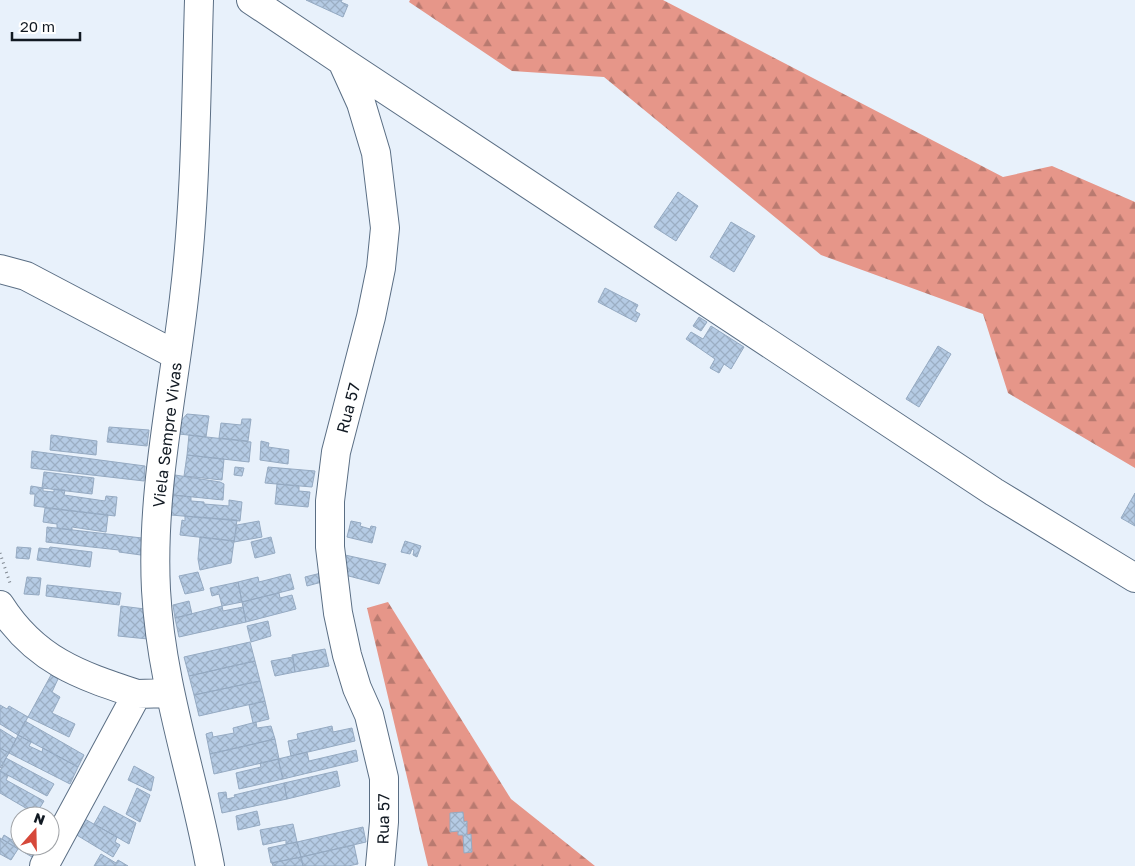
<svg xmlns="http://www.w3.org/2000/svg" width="1135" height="866" font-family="'Golos Text',sans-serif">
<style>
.forest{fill:url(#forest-firs)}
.building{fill:url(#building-cross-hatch);stroke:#95aac2}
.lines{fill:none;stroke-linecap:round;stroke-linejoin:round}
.minor-casing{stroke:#5a6e84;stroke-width:30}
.path{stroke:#808992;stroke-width:3;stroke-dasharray:1 4;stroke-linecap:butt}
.minor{stroke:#fff;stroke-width:28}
.labels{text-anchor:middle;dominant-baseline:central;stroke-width:5;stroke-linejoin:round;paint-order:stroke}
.street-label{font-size:16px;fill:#111922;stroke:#fff}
</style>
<defs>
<pattern id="forest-firs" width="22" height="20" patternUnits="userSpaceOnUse" patternTransform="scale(1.25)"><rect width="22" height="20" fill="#e69689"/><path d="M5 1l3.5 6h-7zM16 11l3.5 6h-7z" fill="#b97a70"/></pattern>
<pattern id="building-cross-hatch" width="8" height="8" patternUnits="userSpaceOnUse" patternTransform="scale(1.25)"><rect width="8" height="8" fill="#b5cbe4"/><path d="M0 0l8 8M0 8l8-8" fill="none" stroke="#9baec3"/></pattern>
</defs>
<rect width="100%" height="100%" fill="#e8f1fb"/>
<!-- forest -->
<path class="forest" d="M410,0H663L1003,177L1052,166L1135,202V468L1008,393L983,314L821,255L604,77L512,71L409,2Z
M388,602L511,799L595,866H428L367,608Z"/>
<!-- building -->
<path class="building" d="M306,0H342L341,2L348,5L343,17Z
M678,192L698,206L676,241L654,227Z
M731,222L755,236L734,272L710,257Z
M605,288L638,305L635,311L640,314L636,322L598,302Z
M699,317L707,322L701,331L693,326Z
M711,326L744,347L731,369L724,364L719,373L710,368L715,359L686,339L691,332L703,339Z
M938,346L951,354L919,407L906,399Z
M187,414L209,416L206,437L179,434L181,421Z
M242,419H251L248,441L219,438L221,423L241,425Z
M109,427L149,430L147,446L107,442Z
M51,435L97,441L96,455L50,450Z
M189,435L251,442L249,462L187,455Z
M261,441L269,443L268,447L289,450L288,464L260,460Z
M32,451L145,466L144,481L31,468Z
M187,455L224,459L222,480L184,476Z
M235,467L244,468L242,476L234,475Z
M268,467L315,471L312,487L265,483Z
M44,472L94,478L92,494L42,488Z
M175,475L220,482L224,484L223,500L173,495Z
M277,484L299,486V491L310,492L308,507L275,504Z
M31,486L43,488V491L54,492V489L65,490L64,495L105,501L106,496L117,497L115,516L34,506L35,494H30Z
M1135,493V526L1121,518Z
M173,495L191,497V501L204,502V504L229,506V500L242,502L240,521L171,515Z
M45,508L108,515L106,532L72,527V530L57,528V524L43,522Z
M185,516L237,520L234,541L180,535L182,520L185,521Z
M259,521L262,537L234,542L237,525Z
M351,521L361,523L360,526L370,529L371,526L376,527L372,543L347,537Z
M47,527L142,538L141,555L119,552V550L46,542Z
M200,537L234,541L231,563L200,570L198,559Z
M271,537L275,553L255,558L251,542Z
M405,541L421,546L417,557L413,555L414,550L412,549L410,554L401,552Z
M17,547L31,548L29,559L16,558Z
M50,547L92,552L90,567L37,560L39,548L49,549Z
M345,555L386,564L379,584L345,575Z
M198,572L204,590L185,594L179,576Z
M321,573L322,582L307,586L305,577Z
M290,574L294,589L242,602L238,582L258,577L259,582Z
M27,577L41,578L39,595L24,594Z
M238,582L242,602L222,606L219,594L212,596L210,588Z
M47,585L121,593L119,605L46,596Z
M279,593L280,598L292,595L296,609L246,622L242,602Z
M189,601L192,614L175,618L173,605Z
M121,606L145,609L148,639L118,636Z
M222,606L223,611L243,607L246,622L179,637L175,618Z
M268,621L271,636L251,642L247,626Z
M250,642L255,661L189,676L184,657Z
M325,649L329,666L295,672L292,655Z
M293,657L295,672L275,676L271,661Z
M255,661L260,681L194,695L189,676Z
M51,675L58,679L52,692L60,697L52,713L75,724L69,737L28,717Z
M260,681L265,701L199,716L194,695Z
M265,701L269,719L253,723L249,705Z
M0,705L7,709L9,706L28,717L18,735L0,724Z
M25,721L84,755L78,767L18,735Z
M256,722L257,728L271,726L275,739L210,754L206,734L212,732L213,737L234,733L233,728Z
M332,726L333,732L352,728L355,741L291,756L288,741L298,739L297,734Z
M0,729L16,739L9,753L0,748Z
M18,735L31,742L29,746L42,752L43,748L78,767L70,784L9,753Z
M275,739L279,759L214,774L210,754Z
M0,748L9,753L0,768Z
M356,750L358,761L283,779L278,759L307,752L309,761Z
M6,758L54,784L47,796L0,771Z
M278,759L283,779L239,789L236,773L261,767L260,763Z
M134,766L154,777L151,791L128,780Z
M0,771L8,776L6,780L44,801L36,814L0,793Z
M337,771L340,786L287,799L284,783Z
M284,783L287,799L222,813L218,793L226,792L227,799L235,797L234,795Z
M137,788L150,795L140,822L126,814Z
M104,806L136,823L129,844L94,824Z
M257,811L260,825L238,830L236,816Z
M463,812L464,822L467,821V835L471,834L472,852L464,853L463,835H458V831L450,832V813Z
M83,818L117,837L115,842L120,845L113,857L75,834Z
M293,824L297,842L286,844V840L263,845L260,830Z
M363,827L366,842L301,857L297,842Z
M19,829L20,846H38L32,857L2,839L4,835L12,840Z
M0,838L18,849L11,860L0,854Z
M297,842L301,857L271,863L268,848Z
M354,845L358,864L348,866H303L301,857Z
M101,854L116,863L118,860L128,866H94Z
M301,857L303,866H273L272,863Z"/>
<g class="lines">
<!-- minor casing -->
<g class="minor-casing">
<path id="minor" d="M199,0C196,99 196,199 184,298C173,395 151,492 156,590C161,685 193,774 210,866
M251,0L342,61L361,103L376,153L385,228L381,268L371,317L336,452L330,501V547L338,613L347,655L357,688L369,715L384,778V822L380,866
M342,61L994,492L1135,578
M0,269L26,276L176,355
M0,605C35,660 79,675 137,694
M44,866L137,694L170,693"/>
</g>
<!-- path -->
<path class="path" d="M0,553L10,583"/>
<!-- minor -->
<use href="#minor" class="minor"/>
</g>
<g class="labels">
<!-- street labels -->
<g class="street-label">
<text transform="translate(348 408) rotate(-75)">Rua 57</text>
<text transform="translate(167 435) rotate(-83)">Viela Sempre Vivas</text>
<text transform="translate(383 819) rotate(-89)">Rua 57</text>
</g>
</g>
<!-- north arrow -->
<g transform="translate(35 831) rotate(20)"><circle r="24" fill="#ffffff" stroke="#a0a3a7"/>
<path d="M0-4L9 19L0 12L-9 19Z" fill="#d6483a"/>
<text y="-8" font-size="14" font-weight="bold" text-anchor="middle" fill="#111922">N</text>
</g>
<!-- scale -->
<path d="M12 32v8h68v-8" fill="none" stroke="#111922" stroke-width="2.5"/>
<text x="20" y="32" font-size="15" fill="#111922" stroke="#ffffff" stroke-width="4" paint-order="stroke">20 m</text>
</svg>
